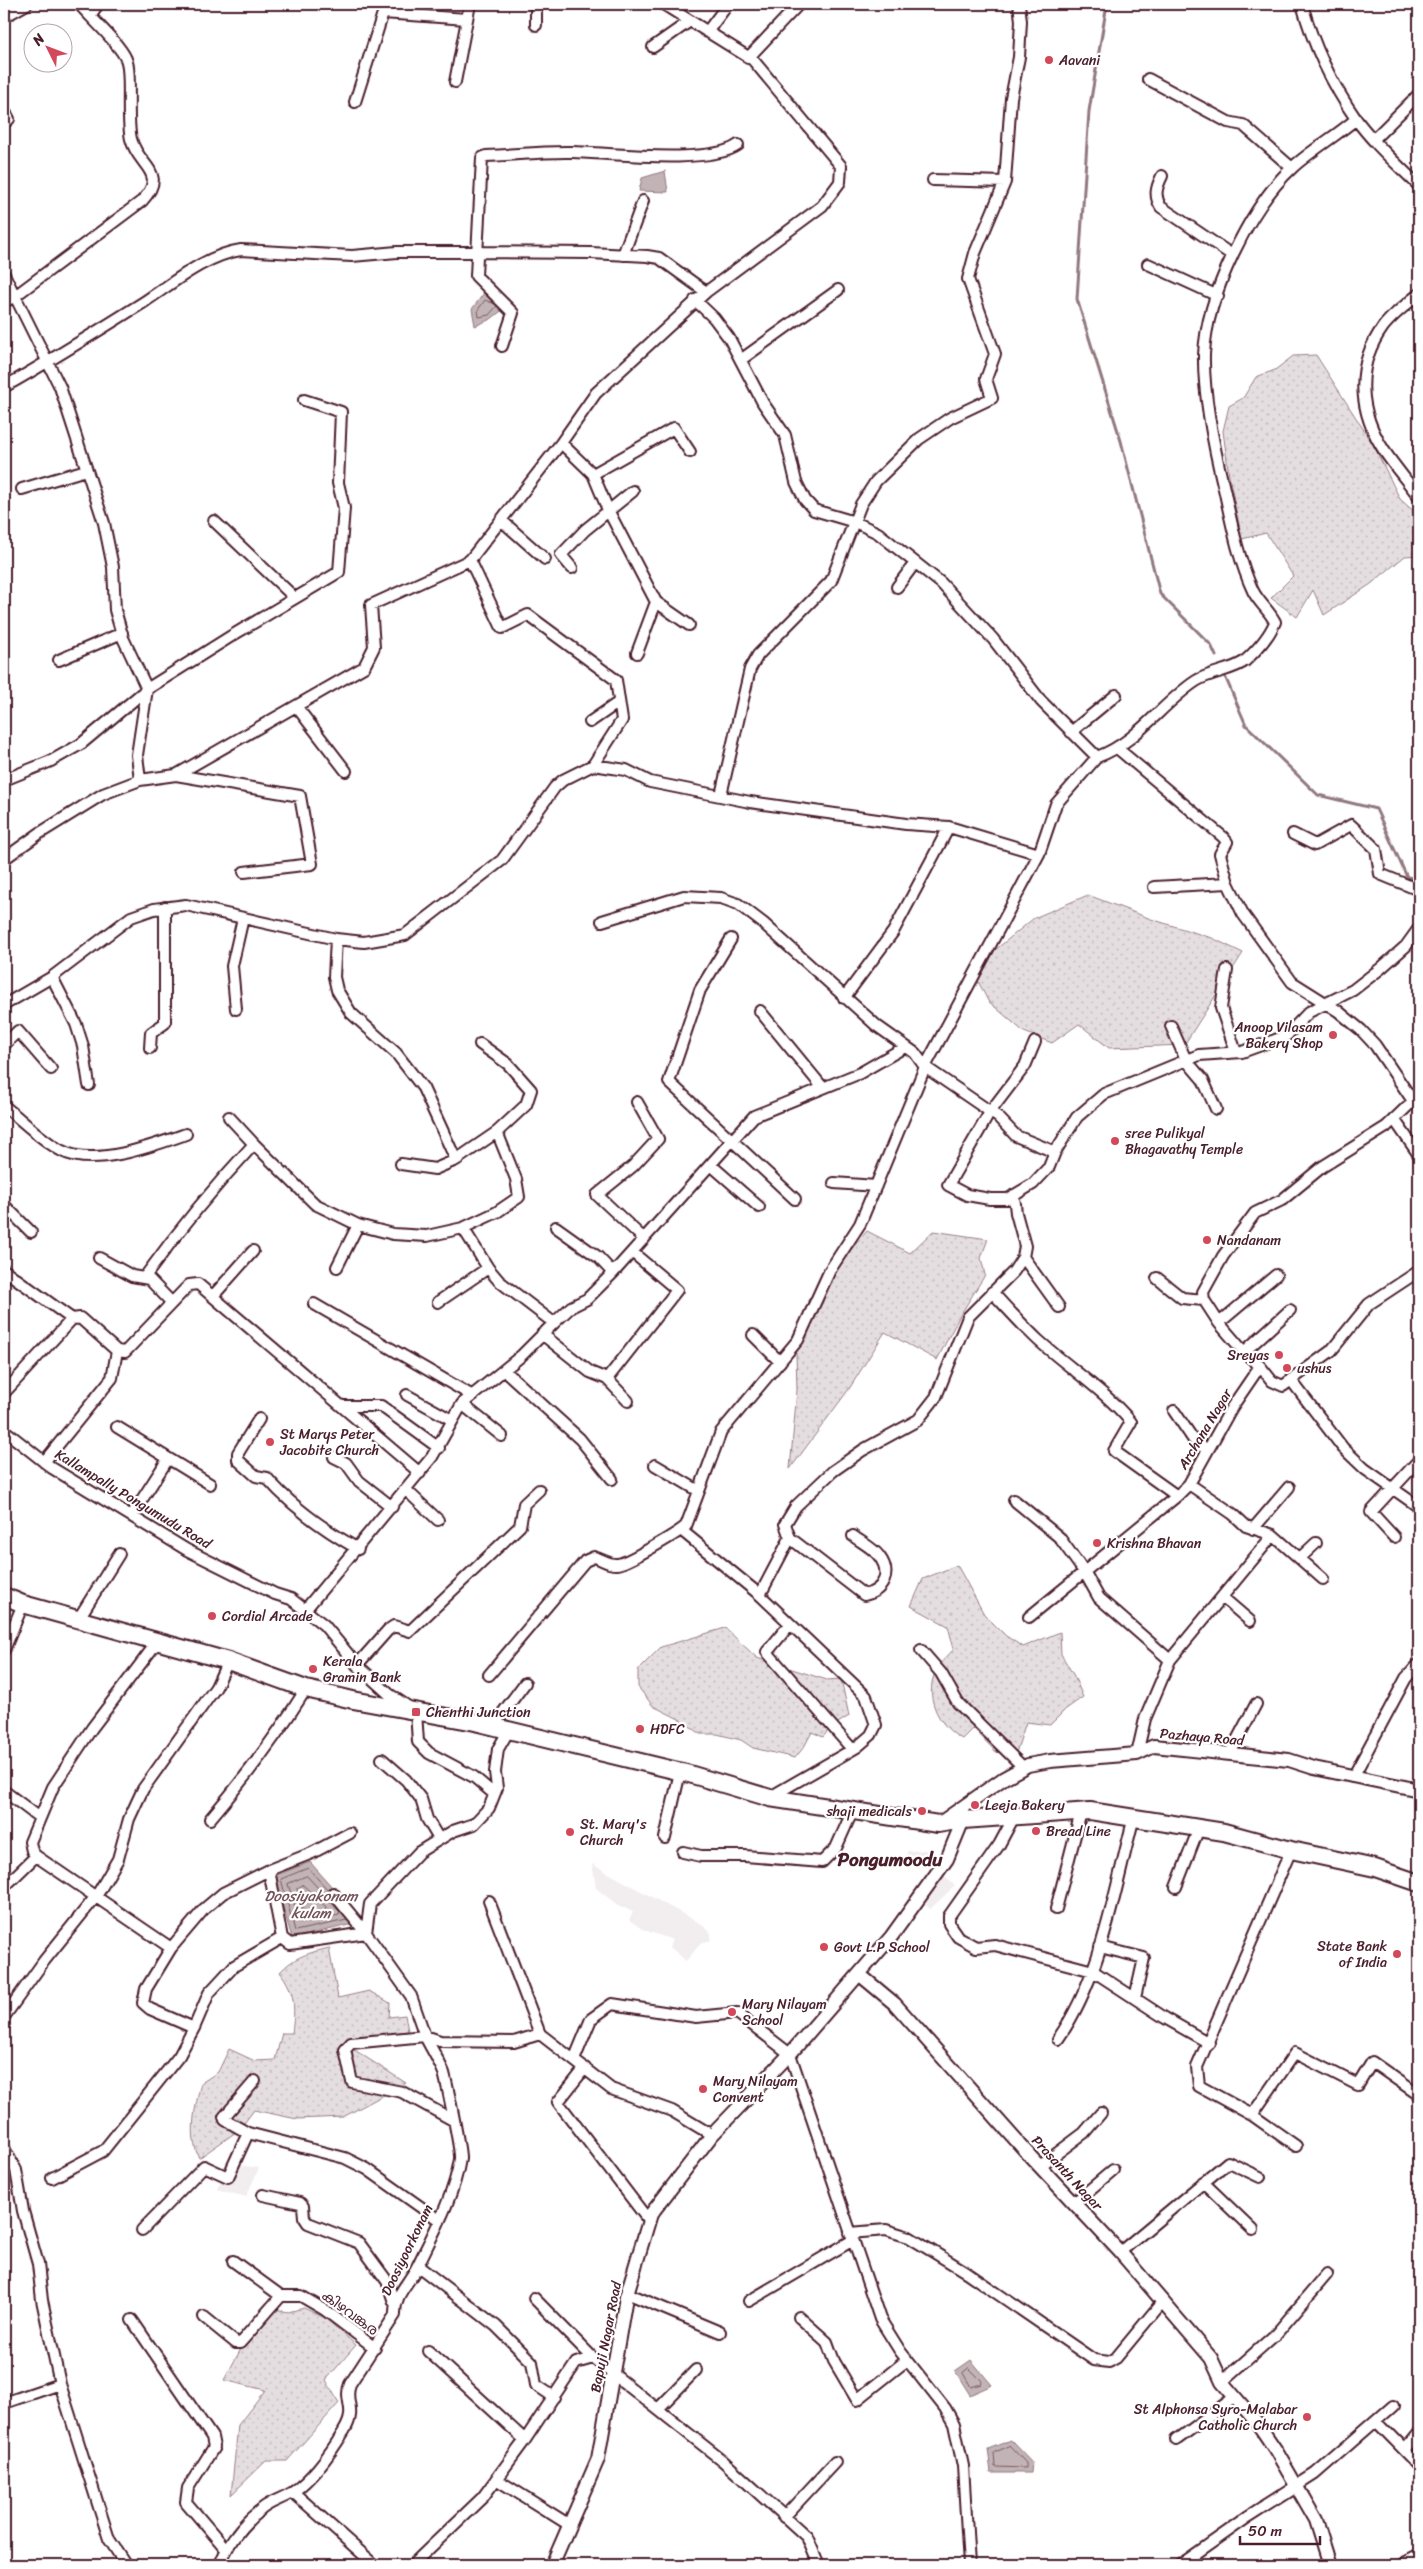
<svg xmlns="http://www.w3.org/2000/svg" width="1423" height="2569" font-family="Sriracha,'Noto Sans Malayalam',sans-serif">
<style>
.built{fill:#f2eeef}
.grass{fill:url(#grass-dots);stroke:#987e86}
.water{fill:#c1b3b6;stroke:#91787e}
.lines{fill:none;stroke-linecap:round;stroke-linejoin:round}
.shore{stroke:#7a5a63;stroke-width:1}
.stream{stroke:#91787e;stroke-width:3}
.minor-casing{stroke:#4a1f2b;stroke-width:14}
.tertiary-casing{stroke:#4a1f2b;stroke-width:16}
.primary-casing{stroke:#4a1f2b;stroke-width:20}
.minor{stroke:#fff;stroke-width:10}
.tertiary{stroke:#fff;stroke-width:12}
.primary{stroke:#fff;stroke-width:16}
.poi-dot{fill:#d1495b;stroke:#fff;stroke-width:2}
.labels{text-anchor:middle;dominant-baseline:central;stroke-width:4.5;stroke-linejoin:round;paint-order:stroke}
.poi-label{font-size:14px;fill:#4a1f2b;stroke:#fff;text-anchor:start}
.street-label{font-size:14px;fill:#4a1f2b;stroke:#fff}
.water-label{font-size:15px;font-style:italic;fill:#74535c;stroke:#fff}
.district-label{font-size:19px;font-weight:bold;fill:#4a1f2b;stroke:#fff}
</style>
<defs>
<pattern id="grass-dots" width="8" height="8" patternUnits="userSpaceOnUse" patternTransform="scale(1.25)"><rect width="8" height="8" fill="#e5dee0"/><path d="M2 2h.1M6 6h.1" fill="none" stroke="#c6bec0" stroke-width="1.8" stroke-linecap="round"/></pattern>
</defs>
<rect width="100%" height="100%" fill="#fff"/>
<filter id="ink" filterUnits="userSpaceOnUse"><feTurbulence type="fractalNoise" baseFrequency=".02" numOctaves="2"/><feDisplacementMap in="SourceGraphic" scale="10" xChannelSelector="R" yChannelSelector="G"/><feConvolveMatrix kernelMatrix="1 2 1 2 8 2 1 2 1" color-interpolation-filters="sRGB"/></filter>
<g filter="url(#ink)">
<!-- built -->
<path class="built" d="M928,1850L930,1855L925,1864L918,1868L906,1861L907,1851Z
M592,1864L701,1924L711,1933V1940L701,1943L686,1961L670,1947L673,1940L644,1930L629,1920L633,1912L616,1904L596,1888Z
M943,1874L955,1886L930,1909L921,1900Z
M232,2164L259,2168L246,2197L216,2189Z"/>
<!-- grass -->
<path class="grass" d="M1316,355L1374,446L1400,499L1419,516V555L1405,556L1371,584L1324,615L1313,590L1297,617L1271,598L1293,576L1266,533L1242,539L1229,476L1223,431L1229,406L1243,398L1256,377L1275,370L1293,356Z
M1088,895L1151,919L1212,938L1243,953L1184,1045L1109,1048L1079,1024L1052,1043L1024,1032L988,1001L972,969L1034,918Z
M867,1231L910,1253L933,1231L988,1239L981,1258L985,1275L959,1317L937,1360L885,1332L849,1389L790,1469L797,1390L796,1353L804,1336L808,1300Z
M957,1565L984,1614L1006,1636L1023,1647L1060,1632L1061,1654L1074,1676L1083,1697L1066,1709L1050,1725L1026,1722L1015,1756L996,1752L973,1728L962,1739C937,1726 922,1693 938,1667C942,1660 949,1655 954,1649L948,1626L911,1606L923,1579Z
M725,1628L757,1658L827,1680L841,1679L849,1716L830,1728L823,1737L812,1732L804,1747L795,1758L753,1748L741,1740L717,1734H701L681,1720L653,1706L638,1687V1670L661,1647Z
M329,1948L338,1998L369,1991L390,2003L389,2017L405,2015L408,2031L342,2042L406,2083L343,2117L297,2119L254,2110L239,2130L199,2158C188,2135 195,2107 201,2083L218,2072L229,2049L255,2061L275,2060L282,2033H292C295,2007 296,1994 280,1972C295,1956 309,1953 329,1948Z
M304,2308L325,2318L356,2345L326,2380L339,2403L287,2461H266L231,2495L238,2425L265,2390L224,2380L242,2347L275,2309L288,2312Z"/>
<!-- water -->
<path class="water" d="M665,171L668,192L639,191L642,178Z
M484,293L509,305L491,319L475,326L472,309Z
M310,1862L363,1922L292,1938L274,1876Z
M971,2360L992,2385L970,2395L955,2371Z
M1011,2440L1032,2462L1031,2473H991L988,2449Z"/>
<g class="lines">
<!-- shore -->
<path class="shore" d="M495,304L485,300L478,310L479,317L489,315L497,306
M307,1876L340,1912L339,1915L300,1923L288,1884Z
M303,1885L326,1907L325,1911L305,1915L297,1889Z
M328,1890L308,1868L281,1879L295,1931L347,1920
M969,2368L982,2381L981,2384L971,2387L963,2373Z
M1010,2446L1026,2463V2468L995,2467L994,2453Z"/>
<!-- stream -->
<path class="stream" d="M1107,4L1089,111L1077,299L1121,441L1160,594L1211,645L1216,656
M1224,674L1246,725L1318,795L1376,809L1407,877L1419,879"/>
<!-- minor casing -->
<g class="minor-casing">
<path id="minor" d="M536,4V25
M1302,4C1313,45 1331,83 1356,119C1373,143 1398,165 1419,186
M90,16L98,4
M4,17L27,4
M707,32L728,4
M653,47L690,21
M748,58L799,4
M1148,79L1228,122L1243,125L1292,168
M455,82L470,4
M355,102L383,13L467,19
M4,110L9,119L4,123
M1374,139L1419,94
M1162,176C1156,188 1154,196 1161,207L1232,255
M933,180L1005,182
M623,255L643,201
M1148,264L1218,296
M4,274L60,387L104,523L113,567L115,610L123,638L147,689L137,755L140,780
M1419,294C1407,304 1392,315 1383,327C1354,367 1359,413 1385,452C1395,467 1408,482 1419,497
M695,300L714,318L729,338L763,403L785,435L796,482L805,500L814,510L855,522L878,533L941,583L993,639L1041,701L1097,757C1138,742 1161,704 1196,681C1210,672 1234,670 1245,661C1258,649 1269,637 1275,622C1269,610 1259,603 1253,591C1239,561 1232,526 1225,493C1215,452 1203,397 1204,355C1206,297 1250,206 1293,167C1312,150 1336,136 1356,119
M4,302L15,296L142,201C169,172 138,167 131,139C126,119 132,72 126,59C119,43 91,18 79,4
M502,346L513,313L476,276L482,158L486,156C515,155 544,151 573,152C609,153 711,165 738,145
M742,359L838,290
M4,387C52,360 98,331 144,302C173,283 206,255 241,250L352,256L397,252H478L591,253L647,256L659,258L706,292
M561,443L593,474L608,510L656,602L689,625
M593,474L674,428L690,452
M22,489L86,470
M501,520L545,559
M214,521L295,598
M470,560L502,628L528,615L616,680L622,720L593,765
M572,568L561,555L585,530L633,491
M897,587L915,563
M637,653L656,602
M59,660L122,633
M296,706L346,771
M590,722L619,702
M1071,732L1116,695
M1117,748L1223,837L1227,842L1220,854L1228,883L1243,914L1292,982L1338,1011L1361,1030L1375,1045L1413,1101L1386,1127L1322,1167L1282,1200L1255,1213L1223,1256L1203,1292L1204,1300L1219,1323L1244,1352L1260,1366L1232,1407L1189,1484L1233,1514L1246,1526L1273,1535L1170,1660L1145,1719L1137,1754
M176,775L300,796L312,864L244,872
M4,780L51,761L81,744L147,689L233,635L339,572L344,508L338,483L341,412L304,400
M721,795L750,669L758,655L831,581L861,504L876,481L919,439L950,418L992,398L986,379L995,354L968,279L975,253L1005,182L1011,98L1019,57L1021,21L1019,4
M1293,834L1315,845L1351,825L1376,849L1380,874L1419,890
M4,859L40,833L103,794L140,780L176,775L364,667L374,647L371,605L470,560L561,443L596,393L706,292L822,206L840,182L841,166L753,60L663,4
M1154,887L1228,883
M602,921L684,896L721,898L738,904L763,923L877,1026L915,1053L925,1067L998,1117L1016,1136L1055,1152
M731,939L700,990L669,1082L795,1199
M1227,970L1221,1008L1236,1052
M52,977L76,1024L83,1046L89,1085
M844,998L893,932L949,827
M4,1005L52,977L131,917L154,909L186,905L336,939
M236,1009L232,966L243,918
M760,1011L823,1088
M1171,1026L1186,1060L1203,1080L1216,1109
M1035,1042L1025,1066L990,1112L948,1185L967,1195L990,1199H1008L1033,1184L1049,1167L1055,1152L1077,1117L1104,1094L1199,1055L1242,1052L1286,1036L1309,1012L1353,990L1380,969L1406,946L1419,928
M4,1045L18,1031L51,1069
M150,1048L151,1033L165,1023V907
M637,1102L658,1139L633,1166L597,1195L644,1239
M4,1106C22,1120 41,1140 62,1151C94,1168 155,1145 186,1134
M229,1117L254,1144
M1394,1119L1419,1155
M497,1132L456,1160L423,1088L396,1053L351,1013L337,990L334,977L336,939L364,942L405,935L502,860L555,787L563,780L593,765L626,770L650,782L750,802L906,824L949,827L1039,854
M401,1164L435,1169L456,1160
M711,1165L759,1207
M834,1183L876,1186
M4,1205L31,1232
M556,1227L598,1257L613,1273
M463,1228L497,1212L519,1197L516,1179L497,1132L526,1105L531,1090L508,1064L480,1044
M1023,1257L1059,1307
M99,1258L132,1276L149,1279L172,1303
M4,1270L72,1319
M144,1278C178,1231 214,1187 254,1144L315,1204L358,1225
M1157,1278L1182,1298L1204,1300
M992,1292C1007,1308 1022,1325 1038,1340C1069,1368 1104,1390 1131,1422L1114,1451L1177,1496L1189,1484
M213,1296L253,1251
M438,1302L488,1268
M314,1304L471,1395
M554,1323L571,1307L587,1299L613,1273L754,1116L860,1073L905,1047
M1219,1323L1276,1275
M542,1334L590,1372L607,1379L628,1401
M753,1335L780,1362
M1244,1352L1290,1310
M1260,1366L1272,1381L1283,1386L1331,1351L1369,1304L1419,1271
M504,1370L580,1439L612,1479
M607,1379L677,1290L632,1252
M1291,1380L1343,1448L1365,1469L1419,1507
M4,1393L72,1319L80,1318L117,1351L125,1352L189,1285L198,1284L420,1473
M407,1395L452,1420
M462,1404L502,1436
M343,1406H381L439,1448
M1174,1411L1193,1439L1207,1450
M259,1419L238,1453V1460L256,1476L267,1478C292,1507 325,1530 358,1549
M117,1427L210,1484
M4,1430L52,1468L187,1550L275,1594L291,1599L324,1625L357,1665L389,1694L416,1712L418,1742L429,1753L474,1777L494,1794
M334,1457L346,1463L359,1481L392,1507
M44,1462L112,1378L117,1351
M655,1465L699,1491
M406,1490L438,1520
M1014,1500L1059,1537L1085,1573L1099,1598L1170,1660
M132,1515L168,1459
M1253,1529L1289,1487
M681,1530L760,1595
M1273,1535L1323,1579
M1394,1537L1371,1512L1419,1460
M790,1538L864,1595C884,1591 892,1573 879,1556C873,1548 861,1542 853,1536
M1300,1558L1316,1543
M1222,1597L1250,1621
M305,1610L432,1457L462,1404L521,1356L554,1323L499,1281L488,1268L463,1228L427,1236L393,1234L358,1225L337,1267
M1029,1617L1177,1496
M79,1618L119,1554
M790,1624L767,1652L852,1749
M158,1641L92,1728L53,1787L30,1842L32,1851L36,1856L171,1948L204,1909L223,1893L269,1870L282,1938L290,1944L366,1933L411,1996L425,2036L440,2041L514,2042L540,2034L611,2089L672,2111L712,2135
M4,1650L23,1604
M921,1650L941,1673L958,1703L1023,1767
M357,1665L388,1630L394,1626L410,1631L520,1526L524,1504L539,1490
M489,1675L585,1561L594,1557C602,1559 609,1565 617,1564C626,1564 678,1533 686,1526L721,1432L798,1340L830,1270L860,1224L925,1067L1039,854L1056,804L1097,757
M493,1726L525,1683
M1230,1753L1256,1704
M382,1759L406,1780L421,1799L427,1819L439,1839
M1353,1777L1406,1678L1419,1664
M4,1791L40,1818
M770,1797L857,1747L871,1735L876,1725L866,1696L760,1595L790,1538L785,1524L796,1506L833,1471L863,1450L918,1420L936,1397L968,1317L1014,1271L1023,1257L1025,1246L1016,1213L1014,1195
M1014,1817L999,1845L949,1916V1924L958,1937L976,1947L995,1945L1093,1971L1165,2018L1209,2043
M210,1819C247,1776 276,1737 306,1689
M665,1838L680,1772
M1291,1850L1197,2067L1199,2086L1252,2115L1296,2146
M683,1852L701,1856H745L822,1862L836,1848L852,1812
M269,1870L312,1853L350,1833
M4,1887L36,1856
M1176,1887L1199,1828
M333,1893L366,1933
M489,1901L540,2034
M1056,1909L1081,1812
M366,1933L370,1904L419,1852L453,1831L474,1824L489,1808L497,1788L495,1772L498,1749L509,1730
M1100,1947L1144,1958L1135,1998
M4,2017L44,1961L97,1895L118,1859L129,1819L143,1789L216,1687L228,1661
M194,2028L209,1993L234,1966L282,1938
M1058,2039C1102,1976 1114,1891 1134,1817
M574,2060L591,2019L612,2004L696,2017L737,2013L790,2054L880,2319L900,2351L945,2408L954,2424L963,2466L969,2565
M585,2068L558,2102L649,2221
M1252,2115L1295,2053L1358,2085L1372,2062L1419,2095
M248,2133L225,2120L224,2117L255,2081
M4,2148L16,2170L23,2211L38,2264L42,2300L60,2384L109,2539L126,2565
M1040,2166L1084,2133L1101,2113
M52,2178L103,2151L179,2056L194,2028L150,2009L143,2003L146,1989L171,1948
M1203,2182L1253,2230
M263,2195L300,2203L303,2206L304,2217L308,2223L359,2243L387,2281L394,2302
M1074,2203L1113,2170
M142,2230L204,2166L228,2177L248,2133L345,2158L367,2169L439,2220
M850,2233L886,2230L909,2237L966,2272L1094,2360L1109,2362L1116,2358L1163,2301
M1120,2252L1228,2162L1260,2177
M233,2261L281,2296H301L325,2310L375,2348
M418,2266L496,2326L532,2362L536,2385L554,2397
M627,2293L720,2332
M534,2298L593,2358
M749,2301L853,2240
M204,2317L236,2343H240L281,2296
M799,2317L827,2342L834,2361L857,2400L907,2360
M132,2320L212,2437L214,2447L188,2488L186,2502L226,2549
M428,2351L525,2440
M1222,2382L1276,2334L1327,2274
M4,2403L60,2384
M658,2409L696,2370
M1376,2421L1419,2465
M1176,2440L1235,2397
M1405,2450L1419,2433
M496,2479L568,2524
M293,2492L375,2565
M784,2517L835,2462
M220,2565C228,2542 243,2523 263,2508C272,2501 284,2498 293,2492C313,2478 332,2451 344,2431C358,2409 343,2401 350,2384L395,2315C394,2294 409,2284 418,2265C434,2232 454,2196 460,2159C461,2151 447,2084 444,2073C439,2061 431,2048 425,2036L351,2043L345,2050L352,2082L402,2092L453,2120
M412,2565L483,2497L525,2440L576,2363L593,2358L723,2461L807,2537L819,2565
M1180,2565L1248,2517L1315,2474L1393,2406
M1401,2565L1419,2556"/>
</g>
<!-- tertiary casing -->
<g class="tertiary-casing">
<path id="tertiary" d="M963,1820L947,1859L891,1937L859,1974L895,2004L1030,2156L1120,2252L1211,2358L1222,2382L1258,2424L1275,2449L1316,2520L1330,2565
M940,1823L1004,1778L1028,1765L1050,1761L1137,1754L1154,1746L1289,1760L1314,1768L1419,1790
M552,2565L598,2459L626,2297L651,2214L712,2135L790,2054L859,1974"/>
</g>
<!-- primary casing -->
<g class="primary-casing">
<path id="primary" d="M4,1596L23,1604L228,1661L306,1689L353,1700L475,1722L686,1773L770,1798L938,1824L963,1820L1090,1811L1224,1832L1291,1850L1375,1868L1419,1883"/>
</g>
<!-- minor -->
<use href="#minor" class="minor"/>
<!-- tertiary -->
<use href="#tertiary" class="tertiary"/>
<!-- primary -->
<use href="#primary" class="primary"/>
</g>
</g>
<!-- markers -->
<g class="poi-dot">
<circle cx="1049" cy="60" r="5"/>
<circle cx="1333" cy="1035" r="5"/>
<circle cx="1115" cy="1141" r="5"/>
<circle cx="1207" cy="1240" r="5"/>
<circle cx="1279" cy="1355" r="5"/>
<circle cx="1287" cy="1368" r="5"/>
<circle cx="270" cy="1442" r="5"/>
<circle cx="1097" cy="1543" r="5"/>
<circle cx="212" cy="1616" r="5"/>
<circle cx="313" cy="1669" r="5"/>
<rect x="411" y="1707" width="10" height="10" rx="2.5"/>
<circle cx="640" cy="1729" r="5"/>
<circle cx="975" cy="1805" r="5"/>
<circle cx="922" cy="1811" r="5"/>
<circle cx="1036" cy="1831" r="5"/>
<circle cx="570" cy="1832" r="5"/>
<circle cx="824" cy="1947" r="5"/>
<circle cx="1397" cy="1954" r="5"/>
<circle cx="732" cy="2012" r="5"/>
<circle cx="703" cy="2089" r="5"/>
<circle cx="1307" cy="2417" r="5"/>
</g>
<g class="labels">
<!-- poi labels -->
<g class="poi-label">
<text x="1059" y="60">Aavani</text>
<text x="1323" y="1027" text-anchor="end">Anoop Vilasam<tspan x="1323" dy="16">Bakery Shop</tspan></text>
<text x="1125" y="1133">sree Pulikyal<tspan x="1125" dy="16">Bhagavathy Temple</tspan></text>
<text x="1217" y="1240">Nandanam</text>
<text x="1269" y="1355" text-anchor="end">Sreyas</text>
<text x="1297" y="1368">ushus</text>
<text x="280" y="1434">St Marys Peter<tspan x="280" dy="16">Jacobite Church</tspan></text>
<text x="1107" y="1543">Krishna Bhavan</text>
<text x="222" y="1616">Cordial Arcade</text>
<text x="323" y="1661">Kerala<tspan x="323" dy="16">Gramin Bank</tspan></text>
<text x="426" y="1712">Chenthi Junction</text>
<text x="650" y="1729">HDFC</text>
<text x="985" y="1805">Leeja Bakery</text>
<text x="912" y="1811" text-anchor="end">shaji medicals</text>
<text x="580" y="1824">St. Mary's<tspan x="580" dy="16">Church</tspan></text>
<text x="1046" y="1831">Bread Line</text>
<text x="1387" y="1946" text-anchor="end">State Bank<tspan x="1387" dy="16">of India</tspan></text>
<text x="834" y="1947">Govt L.P School</text>
<text x="742" y="2004">Mary Nilayam<tspan x="742" dy="16">School</tspan></text>
<text x="713" y="2081">Mary Nilayam<tspan x="713" dy="16">Convent</tspan></text>
<text x="1297" y="2409" text-anchor="end">St Alphonsa Syro-Malabar<tspan x="1297" dy="16">Catholic Church</tspan></text>
</g>
<!-- street labels -->
<g class="street-label">
<text transform="translate(1205 1429) rotate(-59)">Archana Nagar</text>
<text transform="translate(133 1499) rotate(31)">Kallampally Pongumudu Road</text>
<text transform="translate(1202 1737) rotate(5)">Pazhaya Road</text>
<text transform="translate(1067 2173) rotate(47)">Prasanth Nagar</text>
<text transform="translate(407 2250) rotate(-64)">Doosiyoorkonam</text>
<text transform="translate(350 2313) rotate(36)">കിഴവങ്കര</text>
<text transform="translate(606 2337) rotate(-79)">Bapuji Nagar Road</text>
</g>
<!-- water labels -->
<g class="water-label">
<text x="311" y="1896">Doosiyakonam<tspan x="311" dy="17">kulam</tspan></text>
</g>
<!-- district labels -->
<g class="district-label">
<text x="890" y="1859">Pongumoodu</text>
</g>
</g>
<!-- margin -->
<rect width="1423" height="2569" fill="none" stroke="#fff" stroke-width="20"/>
<rect x="10" y="10" width="1403" height="2549" fill="none" stroke="#4a1f2b" stroke-width="2" filter="url(#ink)"/>
<!-- north arrow -->
<g transform="translate(48 48) rotate(312)"><circle r="24" fill="#ffffff" stroke="#b7a5aa"/>
<path d="M0-4L9 19L0 12L-9 19Z" fill="#d1495b"/>
<text y="-8" font-size="14" font-weight="bold" text-anchor="middle" fill="#4a1f2b">N</text>
</g>
<!-- scale -->
<path d="M1240 2536v8h80v-8" fill="none" stroke="#4a1f2b" stroke-width="2.5"/>
<text x="1248" y="2536" font-size="15" fill="#4a1f2b" stroke="#ffffff" stroke-width="4" paint-order="stroke">50 m</text>
</svg>
